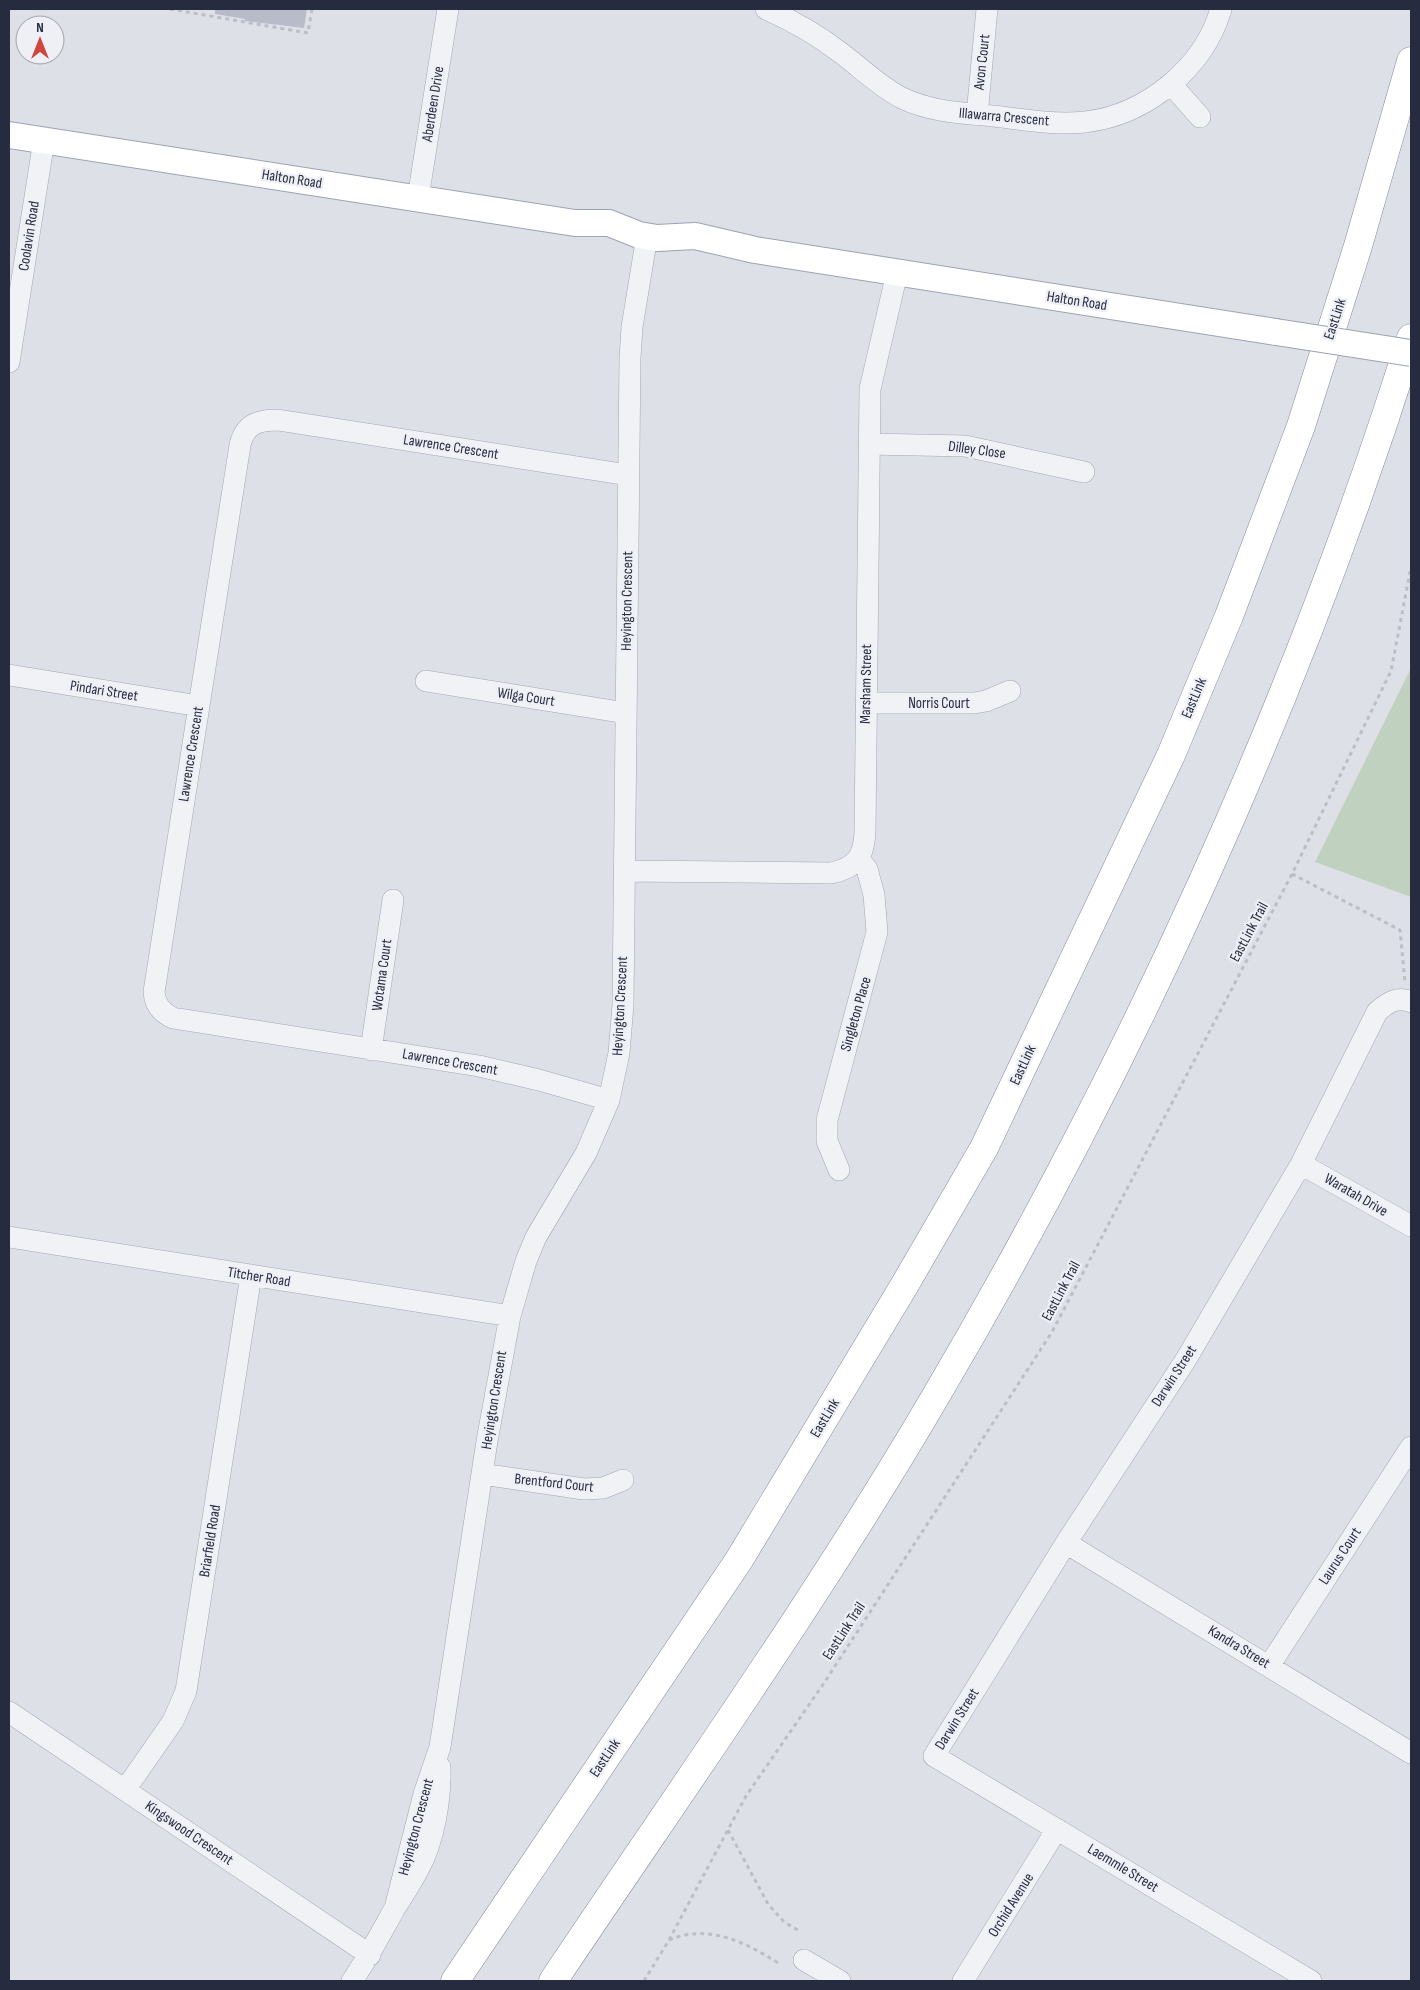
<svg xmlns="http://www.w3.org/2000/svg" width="1420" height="1990" font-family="'Sofia Sans Condensed',sans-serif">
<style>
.green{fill:#c0d2bf}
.building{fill:#b8bbc8}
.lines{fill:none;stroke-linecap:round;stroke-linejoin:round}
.minor-casing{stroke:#a3a6b2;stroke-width:22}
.major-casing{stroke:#9da2b4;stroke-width:28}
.highway-casing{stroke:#858b9f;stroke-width:29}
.path{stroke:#bcbec7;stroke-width:3;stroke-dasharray:4 4;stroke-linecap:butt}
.minor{stroke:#f1f2f6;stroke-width:21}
.major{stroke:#fff;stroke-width:26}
.highway{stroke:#fff;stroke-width:28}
.major-bridge-casing{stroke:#9da2b4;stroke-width:28;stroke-linecap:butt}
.major-bridge{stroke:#fff;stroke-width:26}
.labels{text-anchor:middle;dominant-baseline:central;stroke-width:4.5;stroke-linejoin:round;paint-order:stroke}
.street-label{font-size:15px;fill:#272b40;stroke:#eef0f6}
</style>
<rect width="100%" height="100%" fill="#dee0e8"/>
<!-- green -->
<path class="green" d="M1411,668V897L1315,862Z"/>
<!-- building -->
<path class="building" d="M215,9H307L304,28L245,21V19L215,14Z"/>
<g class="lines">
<!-- minor casing -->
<g class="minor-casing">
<path id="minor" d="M766,9C791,20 819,36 841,53C861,68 879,86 902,98C931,112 963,113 994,116C1024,120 1055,125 1085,122C1146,115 1204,68 1221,9
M1171,84L1200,117
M977,115L987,9
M418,198L448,9
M9,362L44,140
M869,444L965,446L1084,472
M9,675L199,706
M426,681L626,713
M866,703H974L986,701L1010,691
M624,871L831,873C855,868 864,858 865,832L870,389L897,273
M371,1050L393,900
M609,1100L539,1080L479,1066L173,1018C162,1013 155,1005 154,992L240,445C245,424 258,420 278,420L628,475
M1301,1164L1411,1226
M839,1170L827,1141V1120L877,932L874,895L867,869L859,859
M9,1237L510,1316
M482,1474L584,1489L603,1488L623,1480
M1066,1543L1411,1753
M1269,1666L1411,1447
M9,1712L370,1955
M125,1790L173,1721L186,1691L251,1275
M395,1908L424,1794L440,1747L487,1441L510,1316L526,1261L536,1237L586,1153L609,1100L619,1053L623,1005L630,358L632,327L647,236
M804,1960L840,1981
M352,1981C368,1958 381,1933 395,1908C403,1895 412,1882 419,1868C434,1841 441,1798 440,1767
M963,1981L1057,1829
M1311,1981L934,1756L1066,1543L1185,1361L1301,1164L1377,1012C1388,1002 1398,996 1411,1002"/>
</g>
<!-- major casing -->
<g class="major-casing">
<path id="major" d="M9,135L575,223H609L639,235L657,238L695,236L755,250L1276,332"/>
</g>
<!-- highway casing -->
<g class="highway-casing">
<path id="highway" d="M455,1981L739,1560L904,1286L984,1148L1171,755L1229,616L1301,426L1358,246L1411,61
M553,1981C683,1787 819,1596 937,1394C1131,1064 1296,704 1411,338"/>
</g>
<!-- path -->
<path class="path" d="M170,9L308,33L312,9
M1292,874L1400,930L1405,982
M728,1830L768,1904L784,1922L798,1930
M669,1940C710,1923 746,1943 780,1964
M644,1981L669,1940L746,1796L824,1683L1052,1332L1292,874L1391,671L1411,567"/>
<!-- minor -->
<use href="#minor" class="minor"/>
<!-- major -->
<use href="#major" class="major"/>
<!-- highway -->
<use href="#highway" class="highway"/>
<!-- major-bridge casing -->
<g class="major-bridge-casing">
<path id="major-bridge" d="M1276,332L1411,353"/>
</g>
<!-- major-bridge -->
<use href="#major-bridge" class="major-bridge"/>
</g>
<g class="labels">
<!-- street labels -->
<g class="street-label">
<text transform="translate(982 62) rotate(-84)">Avon Court</text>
<text transform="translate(433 104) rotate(-81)">Aberdeen Drive</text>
<text transform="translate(1004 117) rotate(5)">Illawarra Crescent</text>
<text transform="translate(292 179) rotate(9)">Halton Road</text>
<text transform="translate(29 236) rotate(-81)">Coolavin Road</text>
<text transform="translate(1077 301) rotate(9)">Halton Road</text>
<text transform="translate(1335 319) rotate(-72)">EastLink</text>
<text transform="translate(451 447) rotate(9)">Lawrence Crescent</text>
<text transform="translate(977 450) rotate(8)">Dilley Close</text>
<text transform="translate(627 601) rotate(-89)">Heyington Crescent</text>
<text transform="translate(866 684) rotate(-89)">Marsham Street</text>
<text transform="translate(104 691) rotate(9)">Pindari Street</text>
<text transform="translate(526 697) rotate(9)">Wilga Court</text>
<text transform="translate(1194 698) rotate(-67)">EastLink</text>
<text x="939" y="703">Norris Court</text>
<text transform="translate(191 754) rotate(-81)">Lawrence Crescent</text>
<text transform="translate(1249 932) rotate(-62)">EastLink Trail</text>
<text transform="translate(382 975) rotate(-82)">Wotama Court</text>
<text transform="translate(620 1006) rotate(-87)">Heyington Crescent</text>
<text transform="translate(856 1014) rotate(-74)">Singleton Place</text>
<text transform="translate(450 1062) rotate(10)">Lawrence Crescent</text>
<text transform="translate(1023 1065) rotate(-65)">EastLink</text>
<text transform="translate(1356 1195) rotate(30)">Waratah Drive</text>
<text transform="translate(259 1277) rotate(9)">Titcher Road</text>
<text transform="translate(1061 1291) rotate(-62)">EastLink Trail</text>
<text transform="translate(1174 1376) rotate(-57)">Darwin Street</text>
<text transform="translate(494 1400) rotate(-81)">Heyington Crescent</text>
<text transform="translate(825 1418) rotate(-59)">EastLink</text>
<text transform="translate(554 1483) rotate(6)">Brentford Court</text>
<text transform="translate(210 1541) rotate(-81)">Briarfield Road</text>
<text transform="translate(1340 1556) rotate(-57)">Laurus Court</text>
<text transform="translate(844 1631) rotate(-57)">EastLink Trail</text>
<text transform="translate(1239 1647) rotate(31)">Kandra Street</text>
<text transform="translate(957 1719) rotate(-58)">Darwin Street</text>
<text transform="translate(605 1758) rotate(-56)">EastLink</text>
<text transform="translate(416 1827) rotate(-75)">Heyington Crescent</text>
<text transform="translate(189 1833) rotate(34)">Kingswood Crescent</text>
<text transform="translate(1123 1868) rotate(31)">Laemmle Street</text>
<text transform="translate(1011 1905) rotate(-58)">Orchid Avenue</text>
</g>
</g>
<!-- border -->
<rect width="1420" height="1990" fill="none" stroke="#272b40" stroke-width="20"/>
<!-- north arrow -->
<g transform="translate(40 40)"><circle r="24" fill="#eef0f6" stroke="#9ea1ad"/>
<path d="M0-4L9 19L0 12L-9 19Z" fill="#d1453f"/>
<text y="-8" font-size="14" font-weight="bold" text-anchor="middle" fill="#272b40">N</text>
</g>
</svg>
